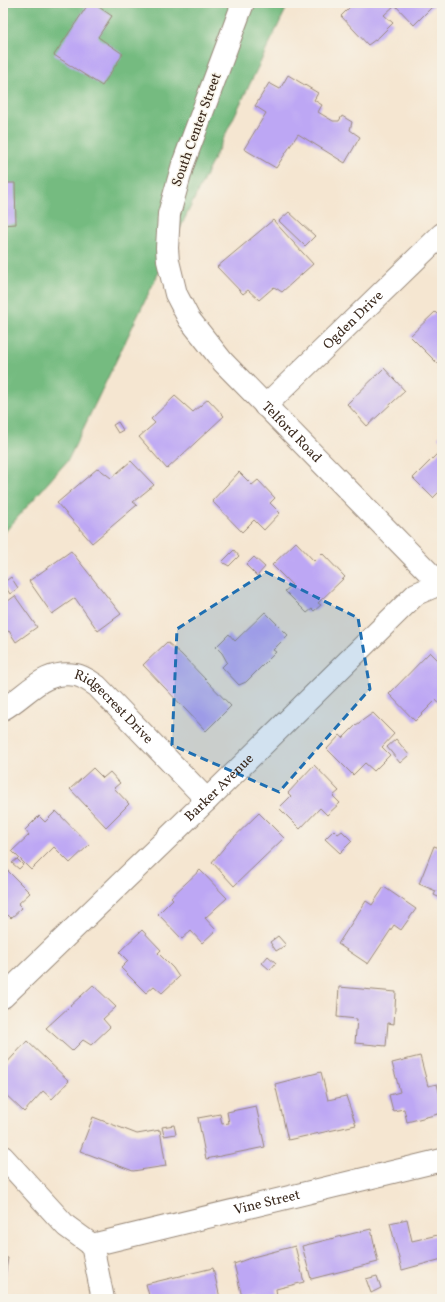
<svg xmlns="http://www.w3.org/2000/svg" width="445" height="1302" font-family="Vollkorn,serif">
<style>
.forest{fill:#74bb80;stroke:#58724f}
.building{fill:#bda7f4}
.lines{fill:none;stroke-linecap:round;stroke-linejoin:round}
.minor-casing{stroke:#988878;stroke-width:24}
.minor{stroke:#fff;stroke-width:22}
.marked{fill:#1f6fb2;fill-opacity:0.2;stroke:#1f6fb2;stroke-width:3;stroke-dasharray:8 5;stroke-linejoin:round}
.labels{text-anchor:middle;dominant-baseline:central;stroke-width:3;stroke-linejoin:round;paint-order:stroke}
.street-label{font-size:14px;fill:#3b2a1e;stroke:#f7f3e8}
</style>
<rect width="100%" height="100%" fill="#f7f3e8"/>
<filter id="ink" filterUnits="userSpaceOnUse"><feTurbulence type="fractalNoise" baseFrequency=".025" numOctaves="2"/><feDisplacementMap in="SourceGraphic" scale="8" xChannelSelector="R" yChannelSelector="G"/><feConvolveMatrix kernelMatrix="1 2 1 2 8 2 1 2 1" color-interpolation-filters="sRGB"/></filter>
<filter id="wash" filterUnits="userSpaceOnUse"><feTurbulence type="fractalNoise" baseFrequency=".012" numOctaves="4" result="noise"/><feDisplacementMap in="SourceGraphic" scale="16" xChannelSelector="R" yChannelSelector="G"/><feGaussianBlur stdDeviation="0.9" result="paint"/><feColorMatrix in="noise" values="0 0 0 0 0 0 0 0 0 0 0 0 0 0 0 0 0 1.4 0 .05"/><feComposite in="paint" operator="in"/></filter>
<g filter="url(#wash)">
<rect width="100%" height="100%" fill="#f5e6d1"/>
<!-- forest -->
<path class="forest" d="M3,3H289L68,460L3,534Z"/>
<g id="blocks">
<!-- building -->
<path class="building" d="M89,3H93L112,16L98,37L123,54L102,86L54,55Z
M354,3H436L414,25L395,5L384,15L393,23L379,37L368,45L341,16Z
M288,75L318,93L314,100L322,105L318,112L333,121H339L342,116L352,122L350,130L360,137L345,163L298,134L276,168L244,149L266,113L255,106L269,83L280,89Z
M3,183H15L16,224L3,225Z
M289,212L315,236L305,246L279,221Z
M273,220L313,264L282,292L274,287L259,300L248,290L243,294L217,267Z
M435,312L442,319V361L438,364L410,336Z
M384,368L405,391L367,426L347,404Z
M175,396L193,412L208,399L224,416L167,469L139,437L155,423L151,419Z
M118,422L123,430L118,433L113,425Z
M442,433V441L438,437Z
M442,449V489L433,498L413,478Z
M131,461L154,485L133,502L137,505L92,543L57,503L98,468L111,478Z
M239,472L252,485L258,480L275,498L270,503L280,513L264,530L254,520L242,532L212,501Z
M296,542L314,561L322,553L345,577L318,603L321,605L314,611L312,609L307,613L285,591L292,585L272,565Z
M234,550L239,556L229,566L222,562Z
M71,551L121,614L98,631L75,598L52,614L29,581Z
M254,557L265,567L257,576L246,565Z
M11,577L18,588L10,594L3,583Z
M15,596L37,627L16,642L9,631L3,634V602L4,604Z
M265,612L288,635L273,650L276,652L246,682L239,685L222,667L227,662L222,653L216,647L229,634L235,641Z
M167,642L181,654L231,706L206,731L143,665Z
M430,652L442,664V707L436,700L415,721L389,694Z
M373,713L394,734L382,747L390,755L374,771L365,763L353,775L327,749L340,735L343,738L356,725Z
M396,739L409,755L400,763L387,747Z
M314,765L339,791L333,796L340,803L327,815L320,808L300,829L279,808L291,796L288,793L299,781Z
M93,768L103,778L110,772L120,783L114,788L129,804L106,827L70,789Z
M56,811L89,845L70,863L54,847L31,870L12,851L29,835L25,830L39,816L45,822Z
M259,813L284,838L234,886L212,862L228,843Z
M334,830L338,834L342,831L352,841L340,853L325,839Z
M434,846L442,849V899L434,895L436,891L419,884Z
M17,859L23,865L19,869L12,863Z
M6,869L30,893L18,904L22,908L11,918L8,915L3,919V871Z
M200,870L227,898L205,918L216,930L202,943L191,931L182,939L158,914L173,899L171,897Z
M384,887L416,909L401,930L394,925L368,964L338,944L366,901L372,905Z
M142,930L161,950L158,953L173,968L179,977L162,993L154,986L146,993L121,968L128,961L119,952Z
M278,936L286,945L276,951L270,942Z
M268,956L276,963L270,970L262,963Z
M93,985L116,1007L103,1019L110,1027L91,1045L83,1040L72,1051L46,1028Z
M339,987L396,992L394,1024L388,1023L386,1046L355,1043L357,1019L337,1017Z
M27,1041L69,1081L52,1099L43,1091L24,1112L3,1092V1075L5,1073L3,1071V1067Z
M420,1056L428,1086L437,1084L442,1103V1113L407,1122L404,1109L393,1111L389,1095L400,1092L392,1063Z
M321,1072L328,1100L346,1096L356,1125L288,1140L275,1084Z
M256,1106L265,1147L206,1159L198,1118L220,1114L222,1124L229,1123L227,1112Z
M93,1117L137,1134L160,1130L166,1166L133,1171L80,1151Z
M174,1125L176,1134L164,1136L162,1127Z
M407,1219L412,1241L442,1234V1259L402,1270L390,1223Z
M371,1229L378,1262L311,1279L302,1246Z
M295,1246L304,1282L276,1289L277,1296L268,1299H257L256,1294L242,1297L234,1264L253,1257Z
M3,1257L8,1258L4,1282H3Z
M213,1268L220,1298L150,1299L146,1284Z
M377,1276L381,1288L371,1293L366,1279Z"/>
</g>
</g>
<g filter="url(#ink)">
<use href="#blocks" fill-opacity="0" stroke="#988878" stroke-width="1"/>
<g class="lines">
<!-- minor casing -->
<g class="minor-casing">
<g id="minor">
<path id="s1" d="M243,3L183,164L169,214L167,248L168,261L176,294L189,319L223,362L442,586"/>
<path id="s2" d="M265,406L442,234"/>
<path id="s3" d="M3,709C28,695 43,669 76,675C83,676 91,682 97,686L207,800"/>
<path id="s4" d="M3,997L207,800L416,594L442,583"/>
<path d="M3,1157L66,1226L92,1245L103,1299"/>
<path id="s5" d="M92,1245L442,1160"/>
</g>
</g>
<!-- minor -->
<use href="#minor" class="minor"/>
</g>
</g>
<!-- marked area -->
<path class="marked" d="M266,572L358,618L370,689L279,792L172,745L177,629Z"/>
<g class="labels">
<!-- street labels -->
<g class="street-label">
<text transform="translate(197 130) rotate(-70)">South Center Street</text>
<text stroke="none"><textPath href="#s2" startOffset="123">Ogden Drive</textPath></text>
<text stroke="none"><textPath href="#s1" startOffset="486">Telford Road</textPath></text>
<text stroke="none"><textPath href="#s3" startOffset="133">Ridgecrest Drive</textPath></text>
<text stroke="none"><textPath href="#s4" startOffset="301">Barker Avenue</textPath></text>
<text stroke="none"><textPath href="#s5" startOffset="180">Vine Street</textPath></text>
</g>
</g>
<!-- margin -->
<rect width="445" height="1302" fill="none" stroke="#f7f3e8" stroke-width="16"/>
</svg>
